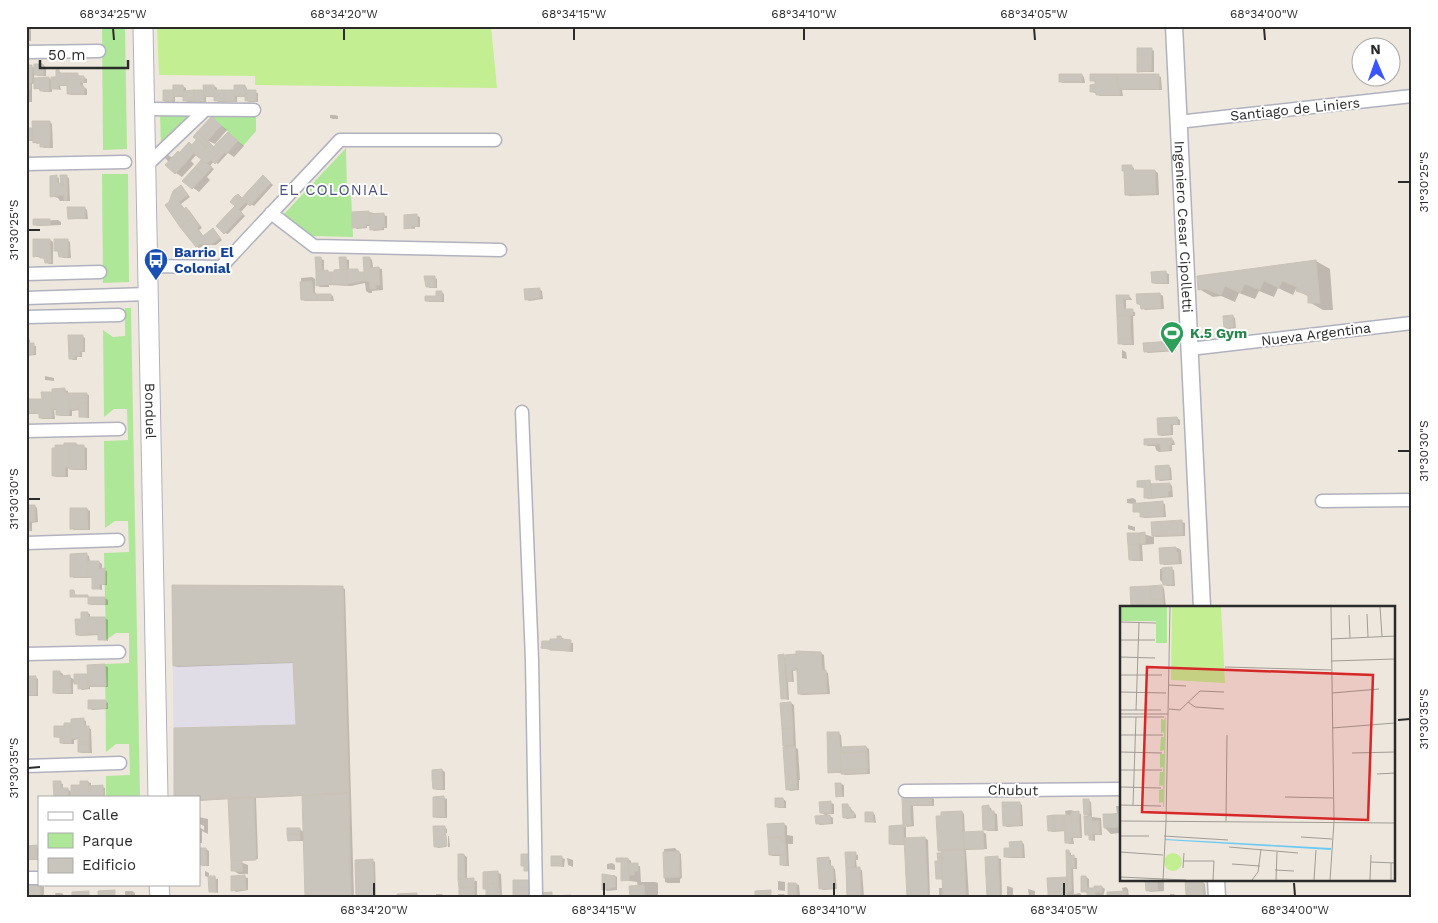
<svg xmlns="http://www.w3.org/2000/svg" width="1438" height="923" font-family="'Work Sans',sans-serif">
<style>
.industrial{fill:#e0dde6}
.green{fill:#aee797}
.pitch{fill:#c3ee92}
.shadow{fill:#0003}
.building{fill:#c9c4bc;stroke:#c9c3b6}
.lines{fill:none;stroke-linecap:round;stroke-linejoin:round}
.minor-casing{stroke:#b1b2bf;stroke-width:15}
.tertiary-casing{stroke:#b1b2bf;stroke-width:19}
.secondary-casing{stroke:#b1b2bf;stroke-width:21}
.minor{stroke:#fff;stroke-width:12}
.tertiary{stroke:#fff;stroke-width:16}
.secondary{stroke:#fff;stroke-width:19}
.ticks{fill:none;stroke:#2b2b2b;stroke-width:2}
.labels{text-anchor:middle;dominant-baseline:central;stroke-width:4;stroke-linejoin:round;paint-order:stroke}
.street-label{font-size:14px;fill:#2b2b2b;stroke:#fff}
.transit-label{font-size:14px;font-weight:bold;fill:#164399;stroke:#fff;text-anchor:start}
.leisure-label{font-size:14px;font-weight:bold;fill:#27864d;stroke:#fff;text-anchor:start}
.neighbourhood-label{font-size:15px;letter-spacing:1px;fill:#49507e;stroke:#fff}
.inset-road{fill:none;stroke:#a09c96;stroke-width:1}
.view{fill:#d62828;fill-opacity:0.15;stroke:#d62828;stroke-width:2.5}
.inset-edge{fill:none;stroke:#2b2b2b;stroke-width:2.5}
.neatline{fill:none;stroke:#2b2b2b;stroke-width:2}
.ticks-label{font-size:12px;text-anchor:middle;fill:#2b2b2b}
</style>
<rect width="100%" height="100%" fill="#eee7dd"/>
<!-- industrial -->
<path class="industrial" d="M172,585L343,586L349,793L199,800V797H174Z"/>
<!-- green -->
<path class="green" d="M102,26H125L127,149L103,150Z
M207,112H256V131L243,146Z
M160,113H196L161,147Z
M346,148L347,193H351L353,237L312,236L284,214Z
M102,174H128L129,282L103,283Z
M125,308H131L140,797H106V776L130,775L129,744H116L106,752L105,664L129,663V633H116L106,640L104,553L129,552L128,521H115L105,528L104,441L128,440L127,409H114L104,417L103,330L113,337L125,336Z"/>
<!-- pitch -->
<path class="pitch" d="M157,26H491L497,88L255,85V76L159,75Z"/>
<!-- shadow -->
<path class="shadow" d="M26,26H31V41H26Z
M1151,49L1154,51V72H1141L1138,71Z
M43,65L46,67V76H38L34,74V79L49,78L52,80L57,78L59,71L62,74L78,75L87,79V83H83V87L87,89V95H71L68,93V86H60L61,90L52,88V92H44L36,88V83L32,84V102H26V77H29L31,66L35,68V66Z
M1082,75L1084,77L1085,83H1063L1060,81Z
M1158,76L1161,77L1162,90H1122L1123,96H1100L1091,91L1096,86V82L1091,80Z
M183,86L186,88V92L205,91L214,86L217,88V92L236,91L245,86L247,88V91L258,93V102H249L246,100V97H237V102H218L216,100V97H206V102H188L185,101V97H175V102H167L164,101Z
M330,115H335L338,116V119H333L330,118Z
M212,118L227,130L215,144L206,140L214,148L228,133L244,146L234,157L228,153L218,164L214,161L210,166L214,169L207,177L210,180L199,192L184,181L203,160L197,154L191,161L194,164L182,177L176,173L169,162L165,158L168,155L173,158L180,153L189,144L193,146Z
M50,122L52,124L53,148H44L41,146V143L37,144L34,141H26V129H34Z
M1131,166L1134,168V172L1155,171L1158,173L1159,195L1129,196L1126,194V172L1123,171Z
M56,177L59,178V184H62L67,177L69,178L70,201H60L58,198L51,196Z
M266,178L273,185L254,206L249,203L241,212L245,216L228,234L225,233L218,226L242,199Z
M181,186L190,197L181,204L185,209L189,210L202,228L199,230L204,237L213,230L216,232L222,240L216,245H204L199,248L196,246L166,206Z
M85,208L87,210L88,219H72L69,218Z
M369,212L387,216V228H384V230L374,231L371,229V226H367V228L357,229L354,227Z
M417,216L420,217V227H415V229L406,228Z
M58,220L61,222V225L37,226L34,224V221Z
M50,240L53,242V264H49L46,262V259L34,256V241Z
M67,240L70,242L71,258H63L56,250Z
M316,258L324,260V271L330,274L342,270L341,258L349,260V270H358L360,273H365L370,258L372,260L373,267L382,269L383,290L372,291V293H369L366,291L365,283L351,286L329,285V287H320L317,285Z
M1316,261L1330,269L1333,310H1323L1309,302V297L1296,289L1293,295L1278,288L1274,297L1259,291L1255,299L1239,293L1235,302L1221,296L1213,297L1199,289Z
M1166,273L1169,274V284H1156L1153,283Z
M312,277L315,279V294L331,295L333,296L334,301H305L302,299L301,278Z
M435,278L437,279V288H430L427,286Z
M539,289L542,291L543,299L529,301L526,299Z
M441,292L444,294V302H429L426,300L438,297Z
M1160,294L1163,296L1164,309L1145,310L1138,303Z
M1117,296H1128L1131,298L1132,300H1126V310L1135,312V316H1133L1134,345H1123L1120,343Z
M1232,316L1235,318L1236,328L1228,329L1225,327Z
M82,336L85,338V352H82V357H77V360H73L70,358Z
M26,338L30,340V345L36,346V355L26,356Z
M1173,342L1176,344V351L1148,353L1145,351Z
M1122,350L1126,352L1127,359L1122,358Z
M45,376L54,378V381L45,380Z
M65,390L68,391V394H86L89,395V418L80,417V410L72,411V416H61L58,415L57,410H54L55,419H43L40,418V414H26V400H43L53,393Z
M1177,418L1180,420V425H1173V435L1162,436L1159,435L1158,419Z
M1172,439L1174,441L1175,445H1172V451L1159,452L1156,450L1155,446H1148L1146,445Z
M76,444L87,448V470H73L68,468V477H56L53,475Z
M1168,466L1171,468L1172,480L1160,481L1157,479Z
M1150,482L1153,485L1170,484L1172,486L1173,497L1148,499L1146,497L1145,488L1138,487Z
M1133,498L1136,500V504L1162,503L1165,504L1166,517L1144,518L1141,516V513L1134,511V504L1127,503V499Z
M35,506L37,508L38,522L32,523V531H29L26,530Z
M87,509L90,511V530H74L71,528Z
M1182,522L1185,523V536L1156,537L1154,536V544L1142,545L1143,561H1133L1130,560L1144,534L1153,537L1152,524Z
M1128,525L1135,527V531L1128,529Z
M1178,548L1181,550L1182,564L1164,565L1162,563L1160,549Z
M87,555L89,556L90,562H99L102,564V570L107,571V585H102V590L93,588V578H74L71,576Z
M1160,569H1171L1174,570L1175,586H1167L1164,584L1160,580Z
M1162,586L1164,588L1166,607H1132Z
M342,588L345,589L354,897H283L306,895L305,841H292L289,840L299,829L304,832L303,796L256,798L258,859H233L248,865V874H239L232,870L230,799L199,801V797L297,726L294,663L177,667L174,665Z
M105,598L108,600V605H92L89,604Z
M87,613L90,614V618H105L108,620V641L99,639V635L80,636L77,634Z
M561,637L564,639V641L573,643V652L546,649L543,648Z
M821,653L824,655L825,671L828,673L830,694L802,695L799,694L798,670L793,671L794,682L788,681L789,700L782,698L783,656L786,658V656Z
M105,666L108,667V687H90V689L82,690L80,688V685L73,682V694H57L54,692L60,672L63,674V677H70L75,680L89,675Z
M26,677H35L38,679V696H26Z
M105,701L108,703V709L92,710L90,708Z
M791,703L794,705L796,748L798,749L800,780H799V790L790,791L787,789L782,704Z
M83,720L86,721V727L91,729L92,753H82L79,752V739L74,740V744H64L61,743V738L55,737L65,728Z
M838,733L841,735L842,748L866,747L869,749L870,774L845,775L841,773H833L830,772Z
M442,770L445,772V790H437L434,788Z
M88,782L91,783V787H102L105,788V797H73L70,795V797H55L60,783L63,784V789H67L72,792Z
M841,784L844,785V797L837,796Z
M931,797L934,799V806H913L914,826L907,827L906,825V839L925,838L928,840L930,897H909L905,845H893L891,844L903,826L905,827L903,798Z
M444,798L447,799V818H437L434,817Z
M783,799L786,801V808H779L777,807Z
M1088,800L1091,802L1092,817L1101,818L1102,835H1095V841L1091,840L1090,836L1086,834L1090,817L1085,814Z
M831,803L834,804V814H827L833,818V824L820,825L817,823L827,816L821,813Z
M1019,803L1022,805L1023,826L1007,827L1004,825Z
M848,805L856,815V818L847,819L844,817Z
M1116,806H1122V828H1120L1119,833L1111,834L1105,828L1104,815L1117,813Z
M989,807L991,808L992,812L997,814L998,831H988L985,829Z
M1071,810L1081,814L1082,838H1073L1074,844H1069L1067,842L1066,831L1052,832L1049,830L1066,816L1065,811Z
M962,812L964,814L965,834L983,832L986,834L987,849L966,850L969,897H939V888H944V880L937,878L939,854H943V852L939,850Z
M873,813L875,815L876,823L867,821Z
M199,817L208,819V834L202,831V843H199V827L204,830V826L200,824Z
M784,824L787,826V835L793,836V844H788L789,866H784L781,864V856H773L770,855L768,825Z
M444,827L447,829V833H445L446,847L438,848L435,846Z
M448,836H449L450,847H448Z
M1021,842L1024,844L1025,858H1009L1006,857L1011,849Z
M26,847L39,848V860H28L26,864Z
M675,848L681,854L682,878L680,879V883H668L665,882L664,849Z
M206,849L209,851V866H203L200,864Z
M1068,851L1071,853V857L1077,858V869H1073L1074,894L1080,893L1083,897H1049L1068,878Z
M846,854H855L858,855V860H856L857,869L862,870L864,897H848Z
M464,855L467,857V880L477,881V897H460Z
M562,858L565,859L564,867L552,865Z
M567,858L573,860V867L568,865Z
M998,858L1001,859L1002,897H990Z
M628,859L631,861V865L640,866L641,882H655L658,883V897H631L638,887L637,882L623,880L622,863L617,861Z
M828,859L831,860V866L835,869L837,889L823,890L821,888Z
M372,860L375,862L376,897H360L357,895Z
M612,863L615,865V870L607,869V864Z
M205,871L209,873V878L218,879V893L210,891V878L205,876Z
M498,873L501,874L502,897H488L487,890L484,889Z
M614,875L617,877V890L607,891L604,889L603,876Z
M245,877L248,878V890L236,892L233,890Z
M1086,877L1089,879V889L1102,887L1105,889L1103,897H1088V893L1082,891Z
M1147,879H1164V891L1150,892L1147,890Z
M1187,879H1202V882L1205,884L1206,897H1188Z
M778,881L785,882V891L778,890Z
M789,884H796L799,885L800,896H792L789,894Z
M26,886H41L44,887V897H26Z
M1007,886L1013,888V897H1007Z
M1126,887L1128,889L1129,897H1108L1123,892L1122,888Z
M1028,889L1035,891V897H1029Z
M125,891H132L135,893V897H125Z
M55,893H62L65,897H56Z
M436,894H442L445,897H436Z
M778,894H784L787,897H778Z
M1170,894H1174L1177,897H1170Z"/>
<!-- building -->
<path class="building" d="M1137,48H1152L1151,71L1137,72Z
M34,64H43L44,75H34Z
M27,65H32V82L30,83V89H26Z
M56,70H59V73H67V85H58V89H51V77H56Z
M67,73H78V76H84V82H80V86H84V94H67Z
M1059,74H1082V82H1059Z
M1090,74H1117L1118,86H1120V95H1096V92H1090V85L1095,84V81H1090Z
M1117,74H1159V89H1120V86H1118Z
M49,77V91H40V88L34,89V78Z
M173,85H183V96H173Z
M203,85H214V96H204Z
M234,85H245V96H234Z
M163,90H173V101H163Z
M194,90H204V101H194Z
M194,90V101H183V91Z
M214,90H224V101H214Z
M224,90H234L235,101H224Z
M245,90H256V101H245Z
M212,116L221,126L207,141L197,132Z
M32,121H50V147H40V142L33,143Z
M26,128H32L33,140H26Z
M197,132L210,143L206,147L193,137Z
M228,132L238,141L226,154L216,144Z
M197,139L206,147L197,156L189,148Z
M189,142L192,145L189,148L194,153L188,160L180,152Z
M210,143L214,147L216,144L225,152L215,164L211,160L215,156L206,147Z
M206,147L215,156L208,163L207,162L205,163L197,156Z
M178,151L188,160L175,174L165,165Z
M201,160L212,167L205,175L195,167Z
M1122,165H1132V170H1155L1156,194L1125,195L1124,171H1122Z
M195,167L205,175L192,189L182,181Z
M57,175V183H61V185H67V200H64V195L50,197V176Z
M60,175H67V185H61Z
M263,175L271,183L257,198L249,190Z
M181,185L188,195L179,202L184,209L186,207L193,217L180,227L165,205L169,202L173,191Z
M249,190L257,198L250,206L246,202L243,205L234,197L238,194L242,198Z
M234,197L243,205L239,209L230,202Z
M235,206L243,214L236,221L228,213Z
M67,207H85V218L68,219Z
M369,211L370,224L365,225V227L352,228V212Z
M228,213L236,221L224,234L216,226Z
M384,213L385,227H382V229L370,230L369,214Z
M417,214L418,226H412V228L404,229V215Z
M193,217L200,226L197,228L203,236L213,228L220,238L212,244H200L196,247L180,227Z
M33,219H50V225H33Z
M33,239H50L51,263H45L44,258H40V256L33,257Z
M54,239H68V257H59L58,251H54Z
M315,257H321L322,270L316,271Z
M339,257H346L347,269H340Z
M363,257H370V268H368V271H364Z
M1316,260L1320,303H1308V295L1296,291L1297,287L1282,281L1279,288L1264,281L1260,290L1245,284L1240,293L1225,286L1221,295L1205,289L1198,290L1197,276Z
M379,267L380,285H376V289H370L369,281H364V271H368V268Z
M347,269H358V272H364V281L347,284Z
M347,269V285L331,284V272H334V270Z
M328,270V272H331V284L316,286V271Z
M1166,271L1167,283H1152L1151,272Z
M424,276H435V287H426Z
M312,281L313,293H316L317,300H301L300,282Z
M540,288V298L525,300L524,289Z
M436,291H442V301H425V296H436Z
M1160,293L1161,308L1141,309L1140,304H1137L1136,294Z
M317,294H331V300H317Z
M1116,295H1129V299H1123L1124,309H1133V315L1117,316Z
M1130,315L1131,338L1118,339L1117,316Z
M1233,315L1234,327L1224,328L1223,316Z
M68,335H83V351H80V356H74V359H69Z
M26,337H28V343H34V354L26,355Z
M1131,338L1132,344H1118V339Z
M1173,341L1174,350L1144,352L1143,343Z
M65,388V393H69V415H56V409H52V389Z
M41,392H52V418H39V413H26V399H42Z
M69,393H87V403H79V409L69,410Z
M79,403H87V417H79Z
M1177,417L1178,424H1170L1171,434L1158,435L1157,418Z
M1172,438V444H1169L1170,450L1161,451L1160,444L1144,445V439Z
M64,443H69V467H65V476H52V448H55V445H64Z
M69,443H76V445H84L85,469H69Z
M1169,465L1170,479L1156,480L1155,466Z
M1150,480L1152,498H1144V487H1137V481Z
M1170,483V491H1168V496L1152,498L1151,484Z
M1163,501V516L1140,517V503Z
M1133,503H1140V512H1133Z
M26,505H35V521L29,522L30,530H26Z
M70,508H87L88,529H70Z
M1182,520L1183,535L1152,536L1151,522Z
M1145,532V544H1140L1139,533Z
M1127,533H1139L1140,544L1128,545Z
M1139,544L1140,560H1129L1128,545Z
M1176,547V552H1178L1179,563L1160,564L1159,548Z
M87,553V577H70V554Z
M87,561H99V569L105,568V584H99V589H92V577H87Z
M1172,567L1173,585H1163L1162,568Z
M172,585L343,586L349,793L199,800V797H174V728L296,725L293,662L173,666Z
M1162,585L1163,599L1151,600L1150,586Z
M1150,586L1151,600L1163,599V607H1131L1130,587Z
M70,590H74L75,595H88V597H70Z
M88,597H105V604H88Z
M81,612H88V635H76L75,619H81Z
M88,617H105L106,640H98V634H88Z
M557,636H561L562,639L571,640L570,651L550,650V639H557Z
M542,641H550V649L541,648Z
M796,651L821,652L822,670H826L827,693L798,694Z
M784,654L787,699H781L778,655Z
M796,654V669L791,670L792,681L787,682L785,655Z
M105,664L106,686H88L87,665Z
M53,671H60V676L70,675L71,693H53Z
M74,674H88V688L78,689V684H74Z
M26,676H36V695H26Z
M88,700H106V708L88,709Z
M791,702L793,728L782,729L780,703Z
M84,718V726H89V741H78V738L71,739V719Z
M64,723H71V743H60V737H54V726H64Z
M793,728V745L783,746L782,729Z
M827,732H839L841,772L828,773Z
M78,741H89V752H78Z
M795,746L797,789L786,790L783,747Z
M866,746L867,752L840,753L839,747Z
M867,752L868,769L841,770L840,753Z
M442,769V778H432V770Z
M867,769V773L841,774V770Z
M432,778H442L443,789H433Z
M53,781H61V788H68V797H54Z
M80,781H88V797H71V785H80Z
M835,783H841L842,796L836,797Z
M103,785V797H88V786Z
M349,793L351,897H305L302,795Z
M444,796L445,817H433V797Z
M931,796L932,805H910L911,825L903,826L902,797Z
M254,797L256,860L231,861L228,798Z
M775,798H783L784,807H775Z
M1083,799H1089V814L1084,815Z
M831,801V813H820L819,802Z
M1002,802H1020L1021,825L1003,826Z
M842,804H848V807H850L851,812H854V817L843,818Z
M989,805V811H994L995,830H983L982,806Z
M962,811L964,849L938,851L936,816H941V812Z
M1079,811V820H1071V812Z
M865,812H873V822H865Z
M1103,814H1121V827L1104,828Z
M830,815L831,823L816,824L815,816Z
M1054,815L1055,831H1048L1047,816Z
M1054,815H1064L1065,830L1055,831Z
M1064,815H1071V820H1079L1080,837H1071V843H1065Z
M1084,816H1091L1092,821L1099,820L1100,834H1092L1093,840H1089V835H1085Z
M784,823L785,841L781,842L780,837L768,838L767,824Z
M903,825L904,844H889V826Z
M433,826H445L447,846L434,847Z
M287,828H300V834H287Z
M983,831L984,849H964L963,832Z
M287,834H300V840L288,841Z
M780,837L781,842L785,841L786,854L769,855L768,838Z
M925,837L928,896L907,897L904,838Z
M1022,841V857H1004V848H1010L1009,842Z
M37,845V859H26V846Z
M199,848H206L207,865H199Z
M964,849L966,897H943L941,850Z
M1066,850H1069V856L1074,855L1075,868H1071V891H1067Z
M679,851L680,877L664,878L663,852Z
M845,852H856L854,867L846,868Z
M937,853H941L943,879H936L935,861H938Z
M458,854H464L465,879H458Z
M521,854H528L529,871H524V866H521Z
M786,854L787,865H780V855Z
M551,856H562V866H551Z
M998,856L1000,896L987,897L985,857Z
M829,857V866H833L834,888L819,889L817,858Z
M616,858H628L629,870H621V862H616Z
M373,859L374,895L356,896L355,860Z
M242,860V871H231V861Z
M628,863H638V871H634V875H629Z
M860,867L861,897H847L846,868Z
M621,870H629V880L621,881Z
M498,871L499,888H494L493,883H489V888L483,889V872Z
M602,874L615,876V887L602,890Z
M245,875L246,889L231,891V876Z
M208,876H215L216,892H209Z
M1081,876H1086L1087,892H1081Z
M1067,877V891L1048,892L1047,878Z
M474,878V887L459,888L458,879Z
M1145,879H1157L1158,890L1146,891Z
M1185,879L1203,881V895H1186Z
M513,880H529V897H513Z
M489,883H493L494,888H499L500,897H486V888H489Z
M788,883H796L797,895H788Z
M40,884V897H26V885Z
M644,885L645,897H630L629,886Z
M1094,886H1102V892H1095V897H1087V888H1094Z
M474,887L475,897H459V888Z
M115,890V897H98V891Z
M771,890V897H755V891Z
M89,891V897H72V892Z
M1067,891L1068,897H1048V892Z
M1126,891V897H1107V892Z
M552,892V896L571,895V897H540V893Z
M417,893V897H397V894Z"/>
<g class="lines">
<!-- minor casing -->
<g class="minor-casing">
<path id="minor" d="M26,52L99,51
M145,109L254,110
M1178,122L1412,96
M26,164L125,162
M146,166L205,110
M271,213L314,246L500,250
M148,266L221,267L340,140H495
M26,274L100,272
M26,298L148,294
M26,317L119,315
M1190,349L1412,323
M522,412L532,660L536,897
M26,431L119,429
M1322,501L1412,500
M26,543L118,540
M26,654L119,652
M26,766L120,763
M905,791L1122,789
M26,878H39"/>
</g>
<!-- tertiary casing -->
<g class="tertiary-casing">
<g id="tertiary">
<path id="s1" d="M1174,26L1202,607"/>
<path d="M1216,879L1217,897"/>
</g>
</g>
<!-- secondary casing -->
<g class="secondary-casing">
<g id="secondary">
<path id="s2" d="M143,26L158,797"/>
<path d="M159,884L160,897"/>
</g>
</g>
<!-- minor -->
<use href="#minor" class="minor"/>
<!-- tertiary -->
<use href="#tertiary" class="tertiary"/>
<!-- secondary -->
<use href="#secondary" class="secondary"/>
</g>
<!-- ticks -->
<path class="ticks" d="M113,28L114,40M344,28V40M574,28V40M804,28V40M1034,28L1035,40M1264,28L1265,40M1398,182H1410M28,230H40M1398,451H1410M28,499H40M1398,720L1410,719M28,768L40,767M374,883V896M604,883V896M834,883V896M1064,883V896M1294,883L1295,896"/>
<!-- icons -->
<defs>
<g id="bus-pin" transform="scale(1.25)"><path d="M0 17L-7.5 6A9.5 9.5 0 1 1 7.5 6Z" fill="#1a4fb4" stroke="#fff"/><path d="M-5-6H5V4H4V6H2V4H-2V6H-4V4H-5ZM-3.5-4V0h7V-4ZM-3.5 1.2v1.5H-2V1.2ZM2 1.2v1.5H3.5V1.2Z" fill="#fff"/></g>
<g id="stadium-pin" transform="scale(1.25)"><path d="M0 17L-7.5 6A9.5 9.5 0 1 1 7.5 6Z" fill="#2e9e5b" stroke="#fff"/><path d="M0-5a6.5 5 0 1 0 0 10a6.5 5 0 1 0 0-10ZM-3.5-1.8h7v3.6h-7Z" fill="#fff"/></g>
</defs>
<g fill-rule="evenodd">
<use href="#bus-pin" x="156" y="260"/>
<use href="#stadium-pin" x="1172" y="333"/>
</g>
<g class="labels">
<!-- street labels -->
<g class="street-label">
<text transform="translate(1295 109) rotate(-6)">Santiago de Liniers</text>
<text stroke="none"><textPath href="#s1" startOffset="201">Ingeniero Cesar Cipolletti</textPath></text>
<text transform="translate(1316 334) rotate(-7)">Nueva Argentina</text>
<text stroke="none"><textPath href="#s2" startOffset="385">Bonduel</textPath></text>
<text transform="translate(1013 790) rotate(1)">Chubut</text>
</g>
<!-- transit labels -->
<g class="transit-label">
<text x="174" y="252">Barrio El<tspan x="174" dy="16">Colonial</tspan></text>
</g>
<!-- leisure labels -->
<g class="leisure-label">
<text x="1190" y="333">K.5 Gym</text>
</g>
<!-- neighbourhood labels -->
<g class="neighbourhood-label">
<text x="334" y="190">EL COLONIAL</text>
</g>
</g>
<!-- overview -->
<g transform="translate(1120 606)">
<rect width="275" height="275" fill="#eee7dd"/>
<path d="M0,1H47V37H36V15H0ZM46,110L44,201H43V196L39,197V184L43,183V179L39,180L40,166H43V161L40,162V148H44V144L40,145L41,131H44V126L41,127V113L44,114Z" fill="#aee797"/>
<path d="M52,1H101L105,77L51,74ZM44 256a9 9 0 1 1 18 0a9 9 0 1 1-18 0Z" fill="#c3ee92"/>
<path d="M45,233L211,242V244L45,234Z" fill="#6bcaf4"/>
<path class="inset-road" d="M211,1L214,216M260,1L262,30M247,8L248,31M229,9L230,32M0,16L36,17M211,33L275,30M0,34H35M0,51L35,52M211,55L275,53M105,61L211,64M0,69H42M49,79L66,80M0,86L46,87M212,87L259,83M68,96L75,101L104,103M49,103L60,104L80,85L104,86M0,104H41M16,104L19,17M0,108H48M0,111H44M212,122L275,117M0,129H43M0,146L42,147M232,147L275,146M0,164H42M257,168L275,167M0,181L41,182M165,191L213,192M0,199L41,200M13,199L16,111M0,215L275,217M106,215L107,129M46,216L50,1M0,230H29M44,230L108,234M181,231L212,233M109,241L178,247M0,246L43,249M63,255H94L93,274M251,256L275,257M112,258L140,260M63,262L64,247M155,264L174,265M0,271L66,274M43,274L46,216M132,274L138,266L141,243M156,274L157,246M194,274L196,244M210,274L214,216M250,274L251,249M271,274V257"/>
<path class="view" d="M27,61L253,69L248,214L22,206Z"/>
<rect width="275" height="275" class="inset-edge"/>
</g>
<!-- border -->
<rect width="1438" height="923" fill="none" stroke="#ffffff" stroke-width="55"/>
<!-- legend -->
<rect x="38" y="796" width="162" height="90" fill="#ffffff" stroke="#aaaaaa"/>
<rect x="48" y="812" width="25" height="8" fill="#ffffff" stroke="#aaaaaa"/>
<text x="82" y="820" font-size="15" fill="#2b2b2b">Calle</text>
<rect x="48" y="833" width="25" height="15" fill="#aee797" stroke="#aaaaaa"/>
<text x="82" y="846" font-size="15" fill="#2b2b2b">Parque</text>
<rect x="48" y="858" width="25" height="15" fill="#c9c4bc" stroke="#aaaaaa"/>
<text x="82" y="870" font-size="15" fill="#2b2b2b">Edificio</text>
<!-- north arrow -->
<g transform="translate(1376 62) rotate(358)"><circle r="24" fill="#ffffff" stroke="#aaaaaa"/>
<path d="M0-4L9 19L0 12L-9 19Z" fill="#3855ff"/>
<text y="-8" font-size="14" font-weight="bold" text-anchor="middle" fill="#2b2b2b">N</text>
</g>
<!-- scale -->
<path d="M40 60v8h88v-8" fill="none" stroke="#2b2b2b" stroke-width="2.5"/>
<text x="48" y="60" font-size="15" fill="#2b2b2b" stroke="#ffffff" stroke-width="4" paint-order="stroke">50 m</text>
<rect x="28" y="28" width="1382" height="868" class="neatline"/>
<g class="ticks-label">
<text x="113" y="18">68°34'25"W</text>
<text x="344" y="18">68°34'20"W</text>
<text x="574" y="18">68°34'15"W</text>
<text x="804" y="18">68°34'10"W</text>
<text x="1034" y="18">68°34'05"W</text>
<text x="1264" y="18">68°34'00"W</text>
<text transform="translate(1424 182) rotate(-90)" y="4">31°30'25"S</text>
<text transform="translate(14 230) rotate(-90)" y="4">31°30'25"S</text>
<text transform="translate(1424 451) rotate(-90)" y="4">31°30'30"S</text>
<text transform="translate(14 499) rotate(-90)" y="4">31°30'30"S</text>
<text transform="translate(1424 719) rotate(-90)" y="4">31°30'35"S</text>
<text transform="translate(14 768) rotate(-90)" y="4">31°30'35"S</text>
<text x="374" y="914">68°34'20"W</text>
<text x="604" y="914">68°34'15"W</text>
<text x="834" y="914">68°34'10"W</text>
<text x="1064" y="914">68°34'05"W</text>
<text x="1295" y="914">68°34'00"W</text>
</g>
</svg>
